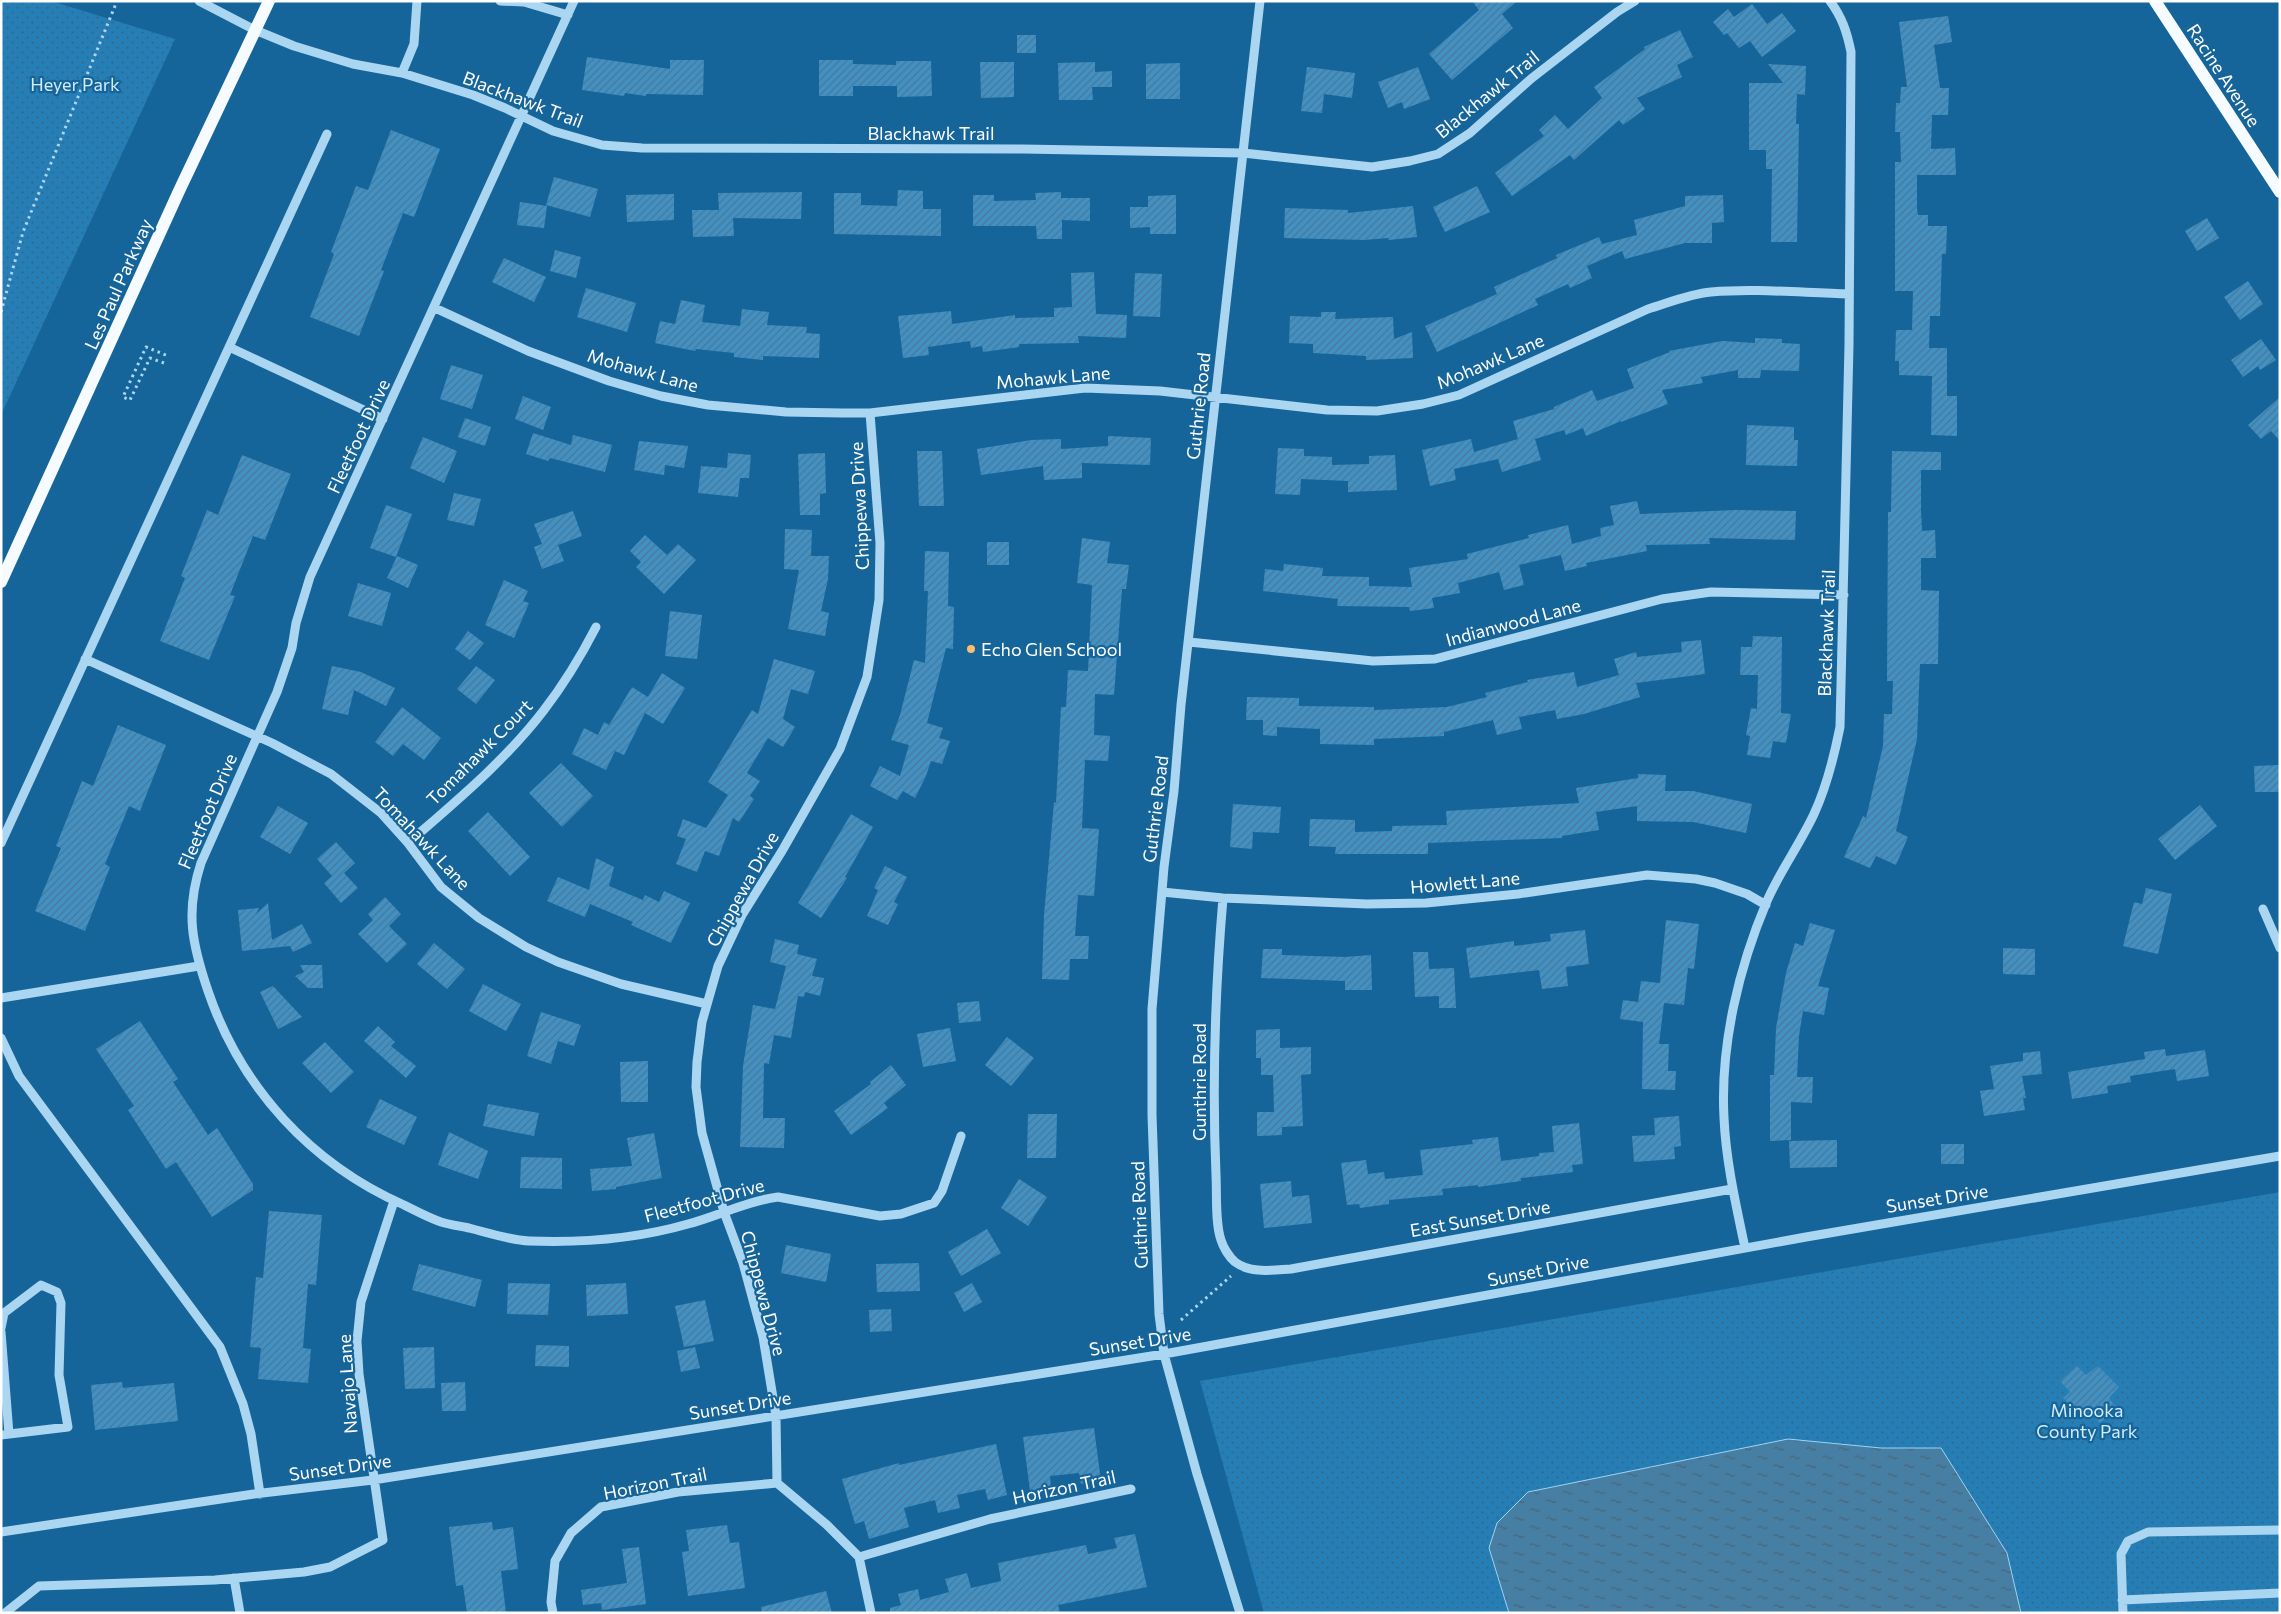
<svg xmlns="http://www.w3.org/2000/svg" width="2281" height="1614" font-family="Commissioner,sans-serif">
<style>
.park{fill:url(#park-dots)}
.water{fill:url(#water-ripples);stroke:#9dd4f5}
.building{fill:url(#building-hatch)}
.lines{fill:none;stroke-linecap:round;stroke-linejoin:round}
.path{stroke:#aad6f2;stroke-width:3;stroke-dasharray:2.5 4;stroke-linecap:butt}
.minor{stroke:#aad6f2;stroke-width:9}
.major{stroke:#f5fbff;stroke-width:12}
.poi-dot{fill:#ffbc6b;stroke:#16659a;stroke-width:2}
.labels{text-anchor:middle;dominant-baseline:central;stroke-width:4.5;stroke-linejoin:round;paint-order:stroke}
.street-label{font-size:18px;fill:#fff;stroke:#16659a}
.park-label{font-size:18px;fill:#d2ecfc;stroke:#16659a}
.poi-label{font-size:18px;fill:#fff;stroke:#16659a;text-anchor:start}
</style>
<defs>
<pattern id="park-dots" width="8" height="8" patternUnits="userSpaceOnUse" patternTransform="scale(1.25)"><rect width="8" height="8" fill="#257eb6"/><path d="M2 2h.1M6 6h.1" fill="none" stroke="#376886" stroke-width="1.8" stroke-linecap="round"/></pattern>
<pattern id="water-ripples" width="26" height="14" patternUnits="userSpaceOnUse" patternTransform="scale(1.25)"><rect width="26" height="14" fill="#477ea3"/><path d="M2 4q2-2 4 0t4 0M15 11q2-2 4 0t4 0" fill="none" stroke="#4a6578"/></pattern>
<pattern id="building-hatch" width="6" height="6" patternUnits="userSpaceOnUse" patternTransform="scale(1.25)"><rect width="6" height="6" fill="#4390c2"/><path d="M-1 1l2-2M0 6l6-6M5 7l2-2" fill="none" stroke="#467899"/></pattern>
</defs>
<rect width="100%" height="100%" fill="#16659a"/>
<!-- park -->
<path class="park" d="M1,1H51L175,39L1,415Z
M2280,1192V1613H1264L1200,1381Z"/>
<!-- water -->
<path class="water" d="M1788,1439L1881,1448H1941L2007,1553L2021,1613H1509L1489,1548L1497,1523L1528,1492Z"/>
<!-- building -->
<path class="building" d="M1472,1H1517L1502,14L1513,28L1452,80L1429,54L1479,10Z
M1752,4L1767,24L1782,13L1796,31L1762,57L1750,41L1739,48L1727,33L1724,35L1713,22L1728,9L1734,17Z
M1948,16L1952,42L1934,45L1940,88H1949L1948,115H1932L1931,149L1955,148L1956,175H1917V209L1918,215H1928V226H1947L1946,254H1942L1940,316H1930L1929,348H1947V396H1957V436L1931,435L1932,376L1899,375V361H1895L1896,330H1912L1913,291H1895V162H1901L1900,132H1895L1896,103H1900L1901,87H1907L1899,22Z
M1680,30L1693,57L1677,65L1682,77L1637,98L1645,109L1623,125L1619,120L1574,160L1570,155L1512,196L1495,173L1544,136L1539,130L1555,115L1568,129L1602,98L1594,87L1645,49L1644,47Z
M1017,35H1036V53H1017Z
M587,57L670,69V60H704L703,95L646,94V96L625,93L624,96L582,90Z
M819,60H853V64L896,65V61H931L932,96L897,97V86H853V96H819Z
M980,62H1014V97L981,98Z
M1095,62V72L1112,71V87H1092L1093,100H1059L1058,63Z
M1180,63V99H1146V64Z
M1768,64L1806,66L1805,95L1797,94L1796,124H1799L1797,242H1771L1772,169H1766V150H1749V83H1783Z
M1307,67L1355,73L1352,98L1324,94L1322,113L1301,111Z
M1418,67L1430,99L1404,109L1402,102L1388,108L1378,82Z
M391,130L440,149L414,217L403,213L381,270L384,271L359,336L310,317L334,254L331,252L356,186L368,190Z
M554,177L598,189L590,217L546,205Z
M1477,186L1490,212L1445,232L1433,207Z
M898,190L923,191V209H941V236L834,234V193H861V205L897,206Z
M802,192L801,219L733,218L734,236L693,237L692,210H719L718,193Z
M1061,192V198H1090V221L1062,220V239H1037L1036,226H973V195H994V201L1036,200L1035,193Z
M674,194V220L627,222L626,195Z
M1176,195V234H1150V227L1130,228V207H1148V196Z
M1723,195L1724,222L1712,223V243H1685L1625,259L1622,251L1587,266L1592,278L1570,288L1568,284L1535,299L1538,305L1437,352L1425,326L1497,294L1494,287L1557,258L1556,255L1599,237L1602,244L1637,235L1634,220L1685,206V196Z
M520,202L547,206L544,228L517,225Z
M1413,206L1417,237L1389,240L1388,238L1365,240L1284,238L1285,208L1348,210V213Z
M2207,218L2219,238L2197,251L2185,231Z
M555,250L581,257L576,278L550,271Z
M504,258L546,277L534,302L492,282Z
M1094,272L1096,314L1127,315L1126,338L1078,336L1079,343L1019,344V347L983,352L982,346L971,348L970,341L928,347L929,355L903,358L898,316L951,311L952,324L1015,315V318L1054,317V308L1072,307L1071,273Z
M1135,273L1162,274L1160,317L1133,316Z
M2248,281L2263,304L2240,320L2224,297Z
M586,288L636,303L627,332L577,317Z
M681,300L705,305L702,322L740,326L742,309L769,312L767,325L807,327L806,333L820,334L819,358L763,356V360L734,357V353L696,349L695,351L655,343L660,321L675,324Z
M1321,312H1336L1335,319L1393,317L1394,339L1412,332L1413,358L1366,360V356L1313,353V344L1289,343L1290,316L1321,317Z
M1755,338L1782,339V343L1800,344L1799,371L1761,370L1760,378H1738V370L1701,377L1703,383L1662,390L1668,404L1621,422V421L1586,436L1583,428L1566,435L1564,430L1535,439L1541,460L1502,472L1498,459L1454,469L1456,480L1430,486L1422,450L1471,439L1474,452L1518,439L1513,421L1554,409V407L1592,390L1597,401L1634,388L1627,369L1670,352L1669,351L1722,341L1755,343Z
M2261,339L2276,360L2260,370L2258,366L2243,377L2231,360Z
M451,365L483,375L472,409L440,399Z
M523,396L551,407L543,430L515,419Z
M2280,397V441L2271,431L2261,439L2248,425Z
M465,418L491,427L485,446L458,437Z
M1747,425L1794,427V440H1798L1797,466L1746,465Z
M533,433L571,445L573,435L612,445L605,472L550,458L548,461L526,454Z
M1108,436L1151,438L1150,465L1082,463V478L1044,480L1043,466L981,475L977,449L1031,440L1061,439V449L1108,446Z
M423,437L457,451L444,483L410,468Z
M639,441L688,446L684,468L665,465L664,475L634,470Z
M1278,448L1304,449V456L1332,457V465L1369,464V456L1395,455L1397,490L1348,492V481L1301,479L1300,495L1275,494Z
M917,451H942L944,506H919Z
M1892,451L1941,452V470H1921V511L1922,531L1935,530L1936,558H1921V590L1939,591L1938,664H1920L1917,739L1896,831L1908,837L1896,865L1876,856L1870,868L1844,857L1863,816L1866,818L1883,746L1884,714H1892L1893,681H1887L1888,512H1891Z
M728,453L751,455L749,478H740L738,497L698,493L701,466L727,468Z
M825,453L826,493L820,494V515H800L798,454Z
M242,455L291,474L265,540L253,536L230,595L235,596L209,660L160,641L185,578L181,576L207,510L218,515Z
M454,493L481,499L474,526L447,520Z
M1637,501L1640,514L1736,510L1796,511L1795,540L1709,538L1710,544L1646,545L1647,551L1586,563L1587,566L1565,571L1561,555L1519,565L1524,585L1504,590L1499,572L1458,583L1460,593L1432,598L1434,608L1410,611L1409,607L1337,606L1338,599L1263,591L1265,569L1283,571L1284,564L1323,568L1322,576L1369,577V586L1412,587L1409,568L1468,559L1467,554L1529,538L1528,535L1568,525L1572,544L1601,536L1600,528L1614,525L1610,506Z
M386,505L412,514L396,557L370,548Z
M573,511L582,536L558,545L564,561L542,569L534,547L542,544L534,524Z
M785,529L812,530L811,556H829L828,579L821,611L829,613L825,636L788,629L799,570L784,569Z
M645,535L667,555L678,544L696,560L664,594L636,567L641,562L630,551Z
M1082,538L1110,542L1107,563L1129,565L1126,589H1122L1114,695L1095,694L1094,735L1110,736L1108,761L1085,760L1082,828L1099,829L1094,896L1078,895L1075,936H1089L1088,959H1070L1069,980L1042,979L1044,915L1054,802L1056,803L1061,707H1066L1068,670L1088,671L1092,585L1077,583Z
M987,542H1009V565H987Z
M925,551L949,552L948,606L954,607L953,649L946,648L927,723L943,728L939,738L950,741L942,764L931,761L926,776L915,798L903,791L897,800L870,786L880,766L900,776L909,745L891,740L900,715L914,660L925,663L928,591H924Z
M397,556L418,565L408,588L387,578Z
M504,580L528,591L523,601L529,603L514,638L485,625Z
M358,583L391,593L382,626L348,616Z
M670,611L702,615L697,659L665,656Z
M468,631L484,643L470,660L455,649Z
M1753,636L1782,637L1781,713L1791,714L1786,743L1773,741L1770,758L1747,755L1750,736L1746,735L1751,708L1757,709L1758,675H1740L1741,647H1752Z
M1701,640L1705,674L1636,683L1640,697L1584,714L1557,719L1555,710L1519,717L1522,729L1497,735L1493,720L1444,732V736L1374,739V745L1320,744V729L1277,727V736L1263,735V720H1246L1247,697L1299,698V706L1374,707V710L1447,707L1487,697L1485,693L1528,682L1527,680L1574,672L1577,687L1619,675L1614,659L1636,652L1637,657L1682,652L1681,642Z
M774,659L815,671L808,694L791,689L783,719L795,727L783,747L768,738L747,773L760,781L750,796L754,799L739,822L733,818L719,856L705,851L697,872L676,864L686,839L677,836L683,819L706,828L728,795L708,782L752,710L758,714Z
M332,666L361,672L395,688L386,706L354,690L348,715L322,709Z
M476,666L495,680L476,704L457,689Z
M662,673L685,688L663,724L645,713L624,755L615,751L606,770L572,754L584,728L598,735L604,722L609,725L632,687L648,697Z
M402,707L441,738L424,760L403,744L393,756L375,742Z
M118,725L166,745L140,811L129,806L105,864L110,867L85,931L35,911L61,848L56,846L82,781L93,786Z
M561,763L593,796L562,827L529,793Z
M2280,765V792H2255L2254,766Z
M1638,774L1666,775L1665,791H1693L1752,804L1746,833L1693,822L1637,821V806L1596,812L1599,830L1562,836V838L1428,843V854H1335L1336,847L1309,846L1310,819L1355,820V832L1392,831V826L1447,825L1446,811L1579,803L1576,788L1638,778Z
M1233,804L1281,807L1279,833L1253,832L1252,849L1230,847Z
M2200,805L2217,826L2175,860L2158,839Z
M278,806L308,823L290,854L260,837Z
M488,812L530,857L510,876L468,831Z
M851,814L873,827L845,877L847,878L821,918L798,903Z
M336,842L355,863L344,873L358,888L341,903L324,883L332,876L317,859Z
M596,858L614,867L609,886L643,900L645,895L659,902L664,891L690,903L671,943L631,925L633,922L590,904L585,917L547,901L558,877L589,890Z
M885,866L907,877L894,902L898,904L888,925L867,916L878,890L874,888Z
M2146,888L2172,894L2158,954L2123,946L2134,902L2142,904Z
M385,897L401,914L389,926L407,944L387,963L358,934L373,920L368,914Z
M268,903L272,940L302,924L312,943L293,952L290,946L242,951L238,910L259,908L256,914Z
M1666,920L1699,924L1694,969L1688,968L1684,1005L1664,1003L1659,1044H1669L1668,1071H1676L1675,1090L1642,1089L1643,1022L1620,1019L1623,1000L1638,1002L1641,981L1660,983Z
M1810,923L1835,930L1818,986L1829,988L1824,1015L1803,1011L1799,1036L1797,1077H1813L1812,1103L1791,1102V1140L1770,1141V1075H1774L1776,1028L1786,973L1795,943L1803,946Z
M1585,930L1589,964L1566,967L1568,986L1542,989L1539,970L1470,978L1466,948L1514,941V946L1551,941L1550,934Z
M775,939L799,945L797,954L817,959L812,976L824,978L820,996L805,992L804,997L798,996L791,1038L774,1035L769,1064L764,1063L763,1118H785L784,1148L740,1147L743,1066L753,1005L775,1009L786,966L770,962Z
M434,943L465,969L447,989L417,964Z
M2003,948L2035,949V975L2003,974Z
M1263,949H1282V955L1345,957L1371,955L1372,990H1345V981L1261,978Z
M1413,952H1428L1429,969L1454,968L1456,1008H1439V996L1415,997Z
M300,965H322L323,988H308L295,976L304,972Z
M483,984L521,1004L506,1031L469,1011Z
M273,986L302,1017L278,1029L260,992Z
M979,1001L981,1021L959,1023L957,1003Z
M541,1012L581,1025L574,1046L558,1041L551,1064L527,1056Z
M140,1021L178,1079L173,1082L208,1135L217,1128L253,1184V1190L212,1217L176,1162L166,1169L128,1110L134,1106L96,1049Z
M378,1026L395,1042L391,1046L416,1066L406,1078L364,1041Z
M950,1028L956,1061L923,1067L917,1034Z
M1280,1029V1048L1311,1047V1074L1301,1075L1303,1126L1282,1127V1135L1257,1136V1112H1274L1273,1075H1261V1058H1256V1030Z
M1007,1037L1034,1058L1011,1086L985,1065Z
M325,1042L354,1072L331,1093L302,1063Z
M2165,1049L2166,1056L2205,1050L2209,1076L2177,1081L2175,1069L2130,1076L2131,1082L2107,1086L2108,1093L2072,1099L2068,1072L2145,1059L2144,1052Z
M2040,1051L2042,1074L2022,1076L2026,1098H2023L2025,1110L1984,1116L1980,1091L1994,1089L1990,1066L2023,1061V1053Z
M648,1061V1102H621L620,1062Z
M891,1065L906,1085L884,1103L888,1108L851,1135L834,1111L871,1084L870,1082Z
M380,1099L417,1117L404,1145L366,1127Z
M488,1104L539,1113L534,1136L483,1126Z
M1028,1114H1057L1056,1158H1027Z
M1679,1116L1681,1146L1674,1147L1675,1159L1634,1162L1632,1136L1655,1135L1654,1118Z
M1579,1123L1583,1164L1572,1165L1573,1172L1521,1178V1181L1478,1187V1185L1442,1189L1443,1195L1389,1200V1204L1360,1208L1359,1204L1347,1205L1341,1163L1366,1160L1368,1174L1384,1172L1385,1179L1423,1175L1420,1150L1473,1144L1472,1140L1498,1137L1501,1161L1539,1156V1153L1554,1152L1552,1126Z
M449,1132L488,1151L478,1179L438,1165Z
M654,1133L662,1178L616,1187V1189L592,1191L590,1169L632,1166L627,1138Z
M1837,1140V1167L1790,1168L1789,1141Z
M1941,1144H1964V1164H1941Z
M521,1157L562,1158V1189L520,1188Z
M1019,1179L1047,1197L1028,1226L1001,1208Z
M1291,1181L1292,1197L1309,1195L1312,1223L1264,1228L1260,1184Z
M269,1211L322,1215L316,1285L308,1284L303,1348L311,1349L308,1383L258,1379L261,1348L250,1347L256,1277L263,1278Z
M987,1229L1001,1253L961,1276L948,1252Z
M786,1245L831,1254L826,1282L781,1273Z
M919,1263L920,1291L877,1292L876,1264Z
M419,1264L482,1280L475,1307L412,1290Z
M508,1283L550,1284L548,1315L507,1314Z
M626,1283L628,1314L587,1316L586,1285Z
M972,1283L982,1302L964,1312L954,1293Z
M705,1300L714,1341L684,1347L675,1306Z
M891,1309L892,1331L870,1332L869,1310Z
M536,1345L569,1346V1367L535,1366Z
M434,1347L435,1388L405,1389L403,1348Z
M695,1347L700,1368L681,1372L677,1351Z
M2077,1366L2086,1375L2098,1366L2119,1387L2109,1398L2117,1408L2100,1423L2091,1414L2085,1419L2063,1398L2070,1392L2060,1381Z
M122,1382L123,1388L174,1383L178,1421L95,1430L91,1385Z
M465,1382L466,1411H442L441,1383Z
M1094,1428L1101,1481L1081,1484L1079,1473L1050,1476L1051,1488L1030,1491L1023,1437Z
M996,1444L1007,1495L988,1500L985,1489L957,1495L960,1508L938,1513L935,1500L904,1508L909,1527L869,1539L864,1521L855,1524L842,1479L899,1463V1465Z
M492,1522L493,1530L513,1527L518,1569L501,1571L506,1613H467L463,1585L456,1586L449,1527Z
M727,1525L730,1543L739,1542L745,1588L688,1596L682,1552L689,1551L686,1530Z
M1135,1534L1147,1587L1058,1605L1060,1613H890V1608L901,1605L898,1594L918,1589L920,1600L949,1592L945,1579L967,1573L971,1588L1001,1581L998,1563L1086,1545L1088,1554L1117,1548L1114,1538Z
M639,1547L646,1604L602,1610L601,1603L583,1605L581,1590L627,1583L622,1549Z
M826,1591L832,1613H762L761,1607Z"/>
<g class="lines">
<!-- path -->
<path class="path" d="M1,312L23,232L117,1
M164,363L150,358L130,400L123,397L146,347L168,356
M1181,1320L1231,1276"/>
<!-- minor -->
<path class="minor" d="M199,1L255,30L294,46L353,64L402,73L473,95L505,108L553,131L602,145L642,148L1023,149L1243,153L1372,167L1410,161L1438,154L1470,133L1532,78L1617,12L1635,1
M500,1L524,2L568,15
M574,1L310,577L296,623L292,648L277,692L201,863C185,912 192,944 208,991C241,1088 311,1164 404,1205C416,1211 429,1218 441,1222C451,1225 460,1226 469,1228C489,1233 509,1240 529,1241C583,1243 636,1239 688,1224C718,1216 747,1201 778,1197L880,1216L901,1214L934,1203L942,1191L961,1136
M402,73L414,44L417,1
M435,308L528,351L609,381L661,396L708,405L786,412L842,413H870L1085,388L1160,391L1327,410L1377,411L1423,404L1459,395L1648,309C1668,303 1689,294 1711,292C1756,288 1803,293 1849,294
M229,347L383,419
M870,413L880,543L879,600L867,677L840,749L782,851L742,915L718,966L702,1022L697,1062L696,1087L702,1133L724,1212L743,1263L763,1337L776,1416L777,1483L827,1525L859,1557L871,1613
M1189,642L1373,661L1435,659L1662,599L1711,592L1844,595
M85,659L272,743L331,774L381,813L408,843L441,887L479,918L526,947L558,962L621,984L707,1004
M1,843L327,134
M408,843C455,802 506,760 544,710C564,684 581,656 596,627
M1162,892L1223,898L1367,904L1426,903L1518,894L1647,875L1696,879L1715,883L1747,894L1766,905
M1223,898C1215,991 1212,1082 1216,1175C1217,1194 1215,1223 1221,1240C1223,1247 1229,1257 1235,1262C1251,1274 1273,1270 1291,1269L1732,1189
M2263,909L2280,948
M1,998L199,966
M1,1038L19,1076L220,1347L243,1404L251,1434L260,1494
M1745,1248C1736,1205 1726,1162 1724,1118C1720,1045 1739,967 1767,901C1780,871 1800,844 1814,814C1827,786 1834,757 1840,727L1849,345L1851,52C1847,32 1842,17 1830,1
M1,1328L4,1313L41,1285L57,1292L61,1303L59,1375L68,1427L1,1435
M1,1332L9,1434
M1,1532L254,1494L373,1480L1164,1354L1806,1237L2280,1156
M859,1557L990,1519L1131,1489
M234,1578L240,1613
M2122,1600L2280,1593
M5,1613L39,1586L215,1580L304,1572L330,1567L383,1540L359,1374L357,1341L361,1302L394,1201
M553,1613L551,1602L555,1561L571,1533L601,1507L678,1492L777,1483
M1240,1613L1197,1474L1164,1354L1159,1314L1152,1115V1009L1164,867L1174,791L1181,705L1260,1
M2123,1613L2121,1554L2128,1541L2148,1532L2280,1530"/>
<!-- major -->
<path class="major" d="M2155,1L2280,192
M1,582L179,191L269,1"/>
</g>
<!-- markers -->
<circle class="poi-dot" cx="971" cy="649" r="5"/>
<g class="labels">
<!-- street labels -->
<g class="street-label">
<text transform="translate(2224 75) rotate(57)">Racine Avenue</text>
<text transform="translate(1487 94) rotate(-39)">Blackhawk Trail</text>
<text transform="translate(523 99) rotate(21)">Blackhawk Trail</text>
<text x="931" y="133">Blackhawk Trail</text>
<text transform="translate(118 284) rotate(-66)">Les Paul Parkway</text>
<text transform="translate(1490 361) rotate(-23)">Mohawk Lane</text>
<text transform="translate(643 370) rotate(16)">Mohawk Lane</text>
<text transform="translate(1053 377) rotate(-5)">Mohawk Lane</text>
<text transform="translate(1198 406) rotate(-84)">Guthrie Road</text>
<text transform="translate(358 436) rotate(-65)">Fleetfoot Drive</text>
<text transform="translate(859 506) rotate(-93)">Chippewa Drive</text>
<text transform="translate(1513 622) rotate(-15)">Indianwood Lane</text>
<text transform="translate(1826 633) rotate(-88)">Blackhawk Trail</text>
<text transform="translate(479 752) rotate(-45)">Tomahawk Court</text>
<text transform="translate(1155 809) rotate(-83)">Guthrie Road</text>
<text transform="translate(207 811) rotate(-67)">Fleetfoot Drive</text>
<text transform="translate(422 838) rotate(47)">Tomahawk Lane</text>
<text transform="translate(1465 882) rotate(-5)">Howlett Lane</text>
<text transform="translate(742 889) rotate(-61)">Chippewa Drive</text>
<text transform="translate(1199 1082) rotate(-90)">Gunthrie Road</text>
<text transform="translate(1937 1198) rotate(-9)">Sunset Drive</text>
<text transform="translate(704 1200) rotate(-15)">Fleetfoot Drive</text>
<text transform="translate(1139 1215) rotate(-92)">Guthrie Road</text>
<text transform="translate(1480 1218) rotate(-10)">East Sunset Drive</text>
<text transform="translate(1538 1270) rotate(-11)">Sunset Drive</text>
<text transform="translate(764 1293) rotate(75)">Chippewa Drive</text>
<text transform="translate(1140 1341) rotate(-9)">Sunset Drive</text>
<text transform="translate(347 1384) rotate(-94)">Navajo Lane</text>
<text transform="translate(740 1405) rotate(-9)">Sunset Drive</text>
<text transform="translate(340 1467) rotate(-8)">Sunset Drive</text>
<text transform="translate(655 1483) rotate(-11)">Horizon Trail</text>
<text transform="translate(1064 1487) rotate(-12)">Horizon Trail</text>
</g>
<!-- park labels -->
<g class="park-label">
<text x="75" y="84">Heyer Park</text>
<text x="2087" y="1410">Minooka<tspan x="2087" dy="21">County Park</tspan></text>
</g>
<!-- poi labels -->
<g class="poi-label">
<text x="981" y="649">Echo Glen School</text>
</g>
</g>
<!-- border -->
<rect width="2281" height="1614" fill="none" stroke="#ffffff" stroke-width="5"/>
</svg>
